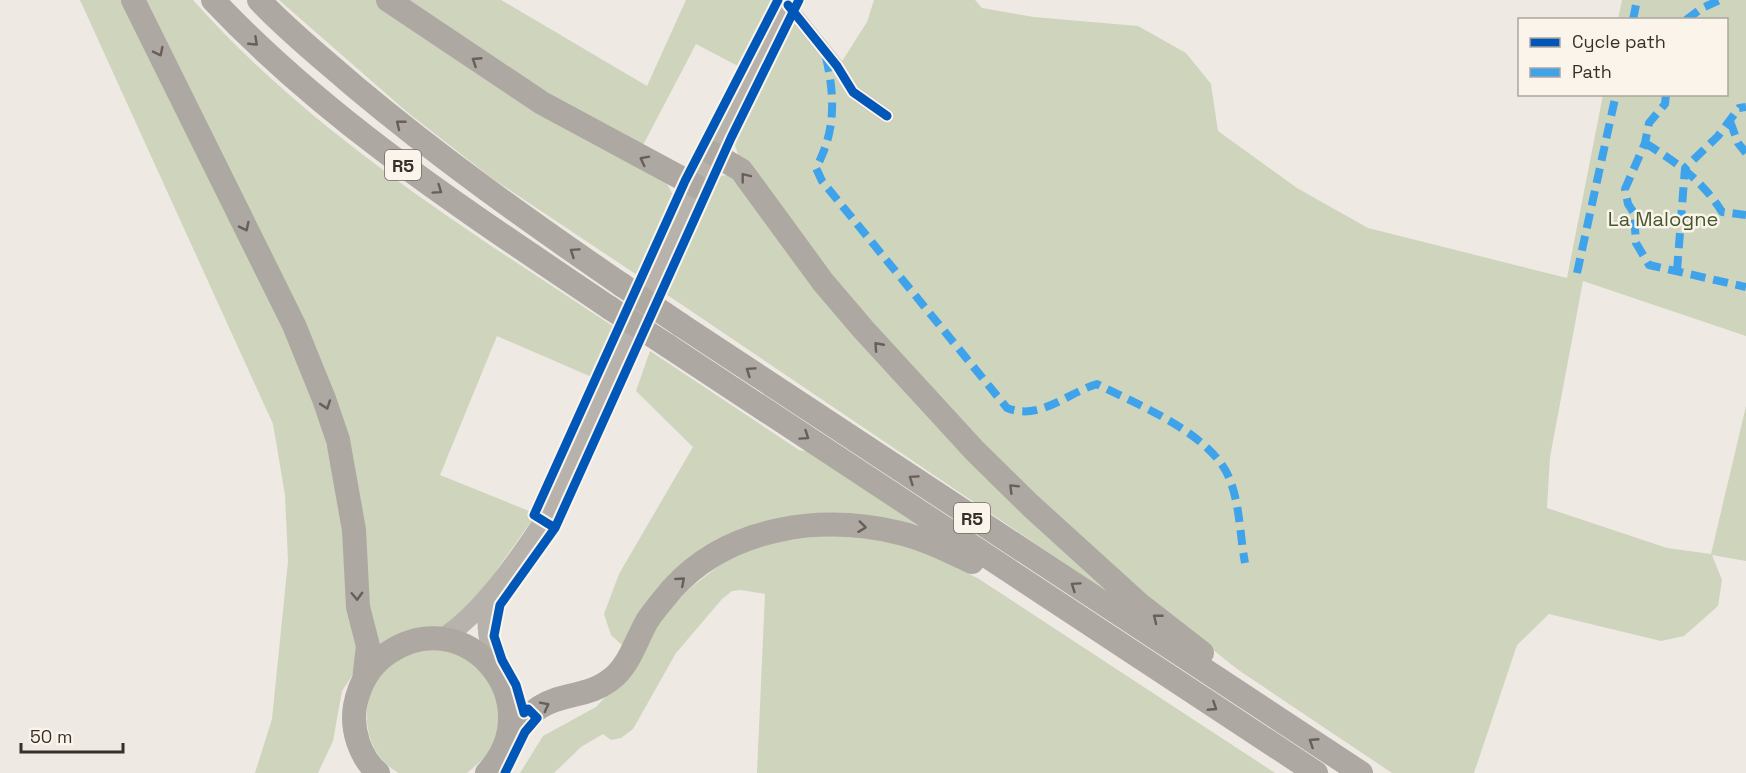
<svg xmlns="http://www.w3.org/2000/svg" width="1746" height="773" font-family="'Space Grotesk',sans-serif">
<style>
.green{fill:#cfd4bd}
.lines{fill:none;stroke-linecap:round;stroke-linejoin:round}
.street{stroke:#c8c2bc;stroke-width:14}
.secondary{stroke:#b8b2ac;stroke-width:20}
.highway{stroke:#ada8a2;stroke-width:24}
.highway-bridge{stroke:#ada8a2;stroke-width:24}
.quiet{stroke:#3fa3eb;stroke-width:8;stroke-dasharray:15 8;stroke-linecap:butt}
.cycleway-casing{stroke:#faf4eb;stroke-width:13}
.cycleway{stroke:#0057b8;stroke-width:9}
.oneway{stroke:#675f5a}
.labels{text-anchor:middle;dominant-baseline:central;stroke-width:5;stroke-linejoin:round;paint-order:stroke}
.shield{fill:#faf4eb;stroke:#736a64;stroke-width:1.5}
.shield-label{font-size:18px;font-weight:bold;fill:#392f2a}
.park-label{font-size:20px;fill:#47582d;stroke:#faf4eb}
</style>
<rect width="100%" height="100%" fill="#eee9e3"/>
<!-- green -->
<path class="green" d="M80,0H122L291,342L324,433L344,522L358,658L352,676L342,691L333,741L318,773H255L272,719L288,561L285,495L273,424Z
M142,0H193C312,134 466,229 614,327L594,378L497,336L440,475L534,513L530,517L532,520L460,622L377,651L367,614L357,488Z
M279,0H376L448,51L665,180L675,199L637,275L493,179L407,112Z
M408,0H501L647,86L686,0H782L753,74L696,44L641,149L568,106Z
M874,0H975L982,8L1034,17L1138,26L1186,53L1211,84L1218,131L1297,188L1368,228L1567,278L1603,95L1726,94V20L1618,19L1622,0H1746V336L1583,281L1550,457L1547,508L1667,548L1711,554L1746,406V561L1712,555L1722,580L1718,606L1684,636L1661,641L1549,614L1517,645L1474,773H1392L1237,669L1101,560L979,440L897,354L758,183L738,154L733,140L791,19L837,69L867,22Z
M729,175L1138,613L663,292L718,176Z
M650,351L799,450L811,452L921,525L919,533L752,532L623,646L611,635L604,614L619,574L693,447L636,391Z
M839,534L884,539L934,556L979,579L1275,773H757L765,594L741,590L732,591L722,599L676,653L633,729L621,738L611,740L603,734L581,747L554,773H520L543,736L596,707L632,668L667,611L689,589L720,565L743,551L766,543Z
M426,648L449,649L471,659L498,693V735L489,754L467,773H399C362,754 356,698 385,669C396,657 410,653 426,648Z"/>
<g class="lines">
<!-- street -->
<path class="street" d="M788,5L837,66L853,92L887,116"/>
<!-- secondary -->
<path class="secondary" d="M491,593C484,622 488,647 499,674
M441,639C480,616 522,555 547,516L696,186L791,0"/>
<!-- highway -->
<path class="highway" d="M133,0L294,325L324,399L338,440L354,530L358,607L368,646L364,680
M213,0C329,123 471,214 610,308
M259,0C288,31 322,58 354,86C440,158 530,222 622,285
M388,0L542,103L696,186
M712,153L741,170L823,282L863,329L975,451L1030,505L1139,604L1202,653
M681,325L1361,773
M668,346L1316,773
M505,748C515,733 525,717 540,707C565,691 589,699 615,676C630,662 637,639 647,621C654,610 664,599 672,589C729,526 822,514 900,533C925,539 948,551 972,562
M378,773C360,757 351,730 355,706C359,685 369,666 388,653C467,600 552,703 487,773"/>
<!-- highway-bridge -->
<path class="highway-bridge" d="M622,285L681,325
M610,308L668,346"/>
<!-- quiet -->
<path class="quiet" d="M1633,20L1637,0
M1686,20L1702,8L1720,0
M826,57C835,97 836,131 816,168L822,181L1007,408C1040,421 1067,393 1097,384C1138,405 1213,434 1230,480C1240,506 1240,536 1245,563
M1666,94L1665,104L1649,123L1645,143L1625,189L1628,204L1634,213L1636,243L1649,265L1746,287
M1730,121L1738,143L1746,153
M1645,143C1676,162 1702,180 1722,212L1746,215
M1677,271L1685,168L1718,136L1739,108L1746,107
M1577,273L1616,94"/>
<!-- cycleway casing -->
<g class="cycleway-casing">
<path id="cycleway" d="M788,5L837,66L853,92L887,116
M555,528L534,515L685,181L778,0
M505,773L525,732L537,718L528,709L524,713L516,685L502,660L494,636L500,605L555,528L731,138L799,0"/>
</g>
<!-- cycleway -->
<use href="#cycleway" class="cycleway"/>
</g>
<!-- one-way arrows -->
<defs><path id="oneway-chevron" d="M-2-3.5L2.5 0L-2 3.5" fill="none" stroke-width="1.6" stroke-linecap="round" stroke-linejoin="round" transform="scale(1.5)"/></defs>
<g class="oneway">
<use href="#oneway-chevron" transform="translate(254 42) rotate(43)"/>
<use href="#oneway-chevron" transform="translate(159 52) rotate(64)"/>
<use href="#oneway-chevron" transform="translate(476 61) rotate(-147)"/>
<use href="#oneway-chevron" transform="translate(400 124) rotate(-141)"/>
<use href="#oneway-chevron" transform="translate(644 160) rotate(-153)"/>
<use href="#oneway-chevron" transform="translate(745 177) rotate(-128)"/>
<use href="#oneway-chevron" transform="translate(438 190) rotate(35)"/>
<use href="#oneway-chevron" transform="translate(245 227) rotate(64)"/>
<use href="#oneway-chevron" transform="translate(574 252) rotate(-146)"/>
<use href="#oneway-chevron" transform="translate(878 346) rotate(-132)"/>
<use href="#oneway-chevron" transform="translate(750 371) rotate(-146)"/>
<use href="#oneway-chevron" transform="translate(326 405) rotate(71)"/>
<use href="#oneway-chevron" transform="translate(805 436) rotate(34)"/>
<use href="#oneway-chevron" transform="translate(913 479) rotate(-146)"/>
<use href="#oneway-chevron" transform="translate(1013 488) rotate(-135)"/>
<use href="#oneway-chevron" transform="translate(862 527) rotate(7)"/>
<use href="#oneway-chevron" transform="translate(681 581) rotate(-41)"/>
<use href="#oneway-chevron" transform="translate(1075 586) rotate(-146)"/>
<use href="#oneway-chevron" transform="translate(357 596) rotate(88)"/>
<use href="#oneway-chevron" transform="translate(1157 618) rotate(-142)"/>
<use href="#oneway-chevron" transform="translate(545 706) rotate(-27)"/>
<use href="#oneway-chevron" transform="translate(1213 707) rotate(33)"/>
<use href="#oneway-chevron" transform="translate(1313 742) rotate(-147)"/>
</g>
<g class="labels">
<!-- shield labels -->
<g class="shield">
<rect x="385" y="150" width="36" height="30" rx="4.5"/>
<rect x="954" y="503" width="36" height="30" rx="4.5"/>
</g>
<g class="shield-label">
<text x="403" y="165">R5</text>
<text x="972" y="518">R5</text>
</g>
<!-- park labels -->
<g class="park-label">
<text x="1663" y="219">La Malogne</text>
</g>
</g>
<!-- legend -->
<rect x="1518" y="18" width="210" height="78" fill="#faf4eb" stroke="#ada59e" stroke-width="1.5"/>
<rect x="1530" y="38" width="30" height="9" fill="#0057b8" stroke="#ada59e" stroke-width="1.5"/>
<text x="1572" y="48" font-size="18" fill="#392f2a">Cycle path</text>
<rect x="1530" y="68" width="30" height="9" fill="#3fa3eb" stroke="#ada59e" stroke-width="1.5"/>
<text x="1572" y="78" font-size="18" fill="#392f2a">Path</text>
<!-- scale -->
<path d="M21 743v9h102v-9" fill="none" stroke="#392f2a" stroke-width="3"/>
<text x="30" y="743" font-size="18" fill="#392f2a" stroke="#faf4eb" stroke-width="4.5" paint-order="stroke">50 m</text>
</svg>
